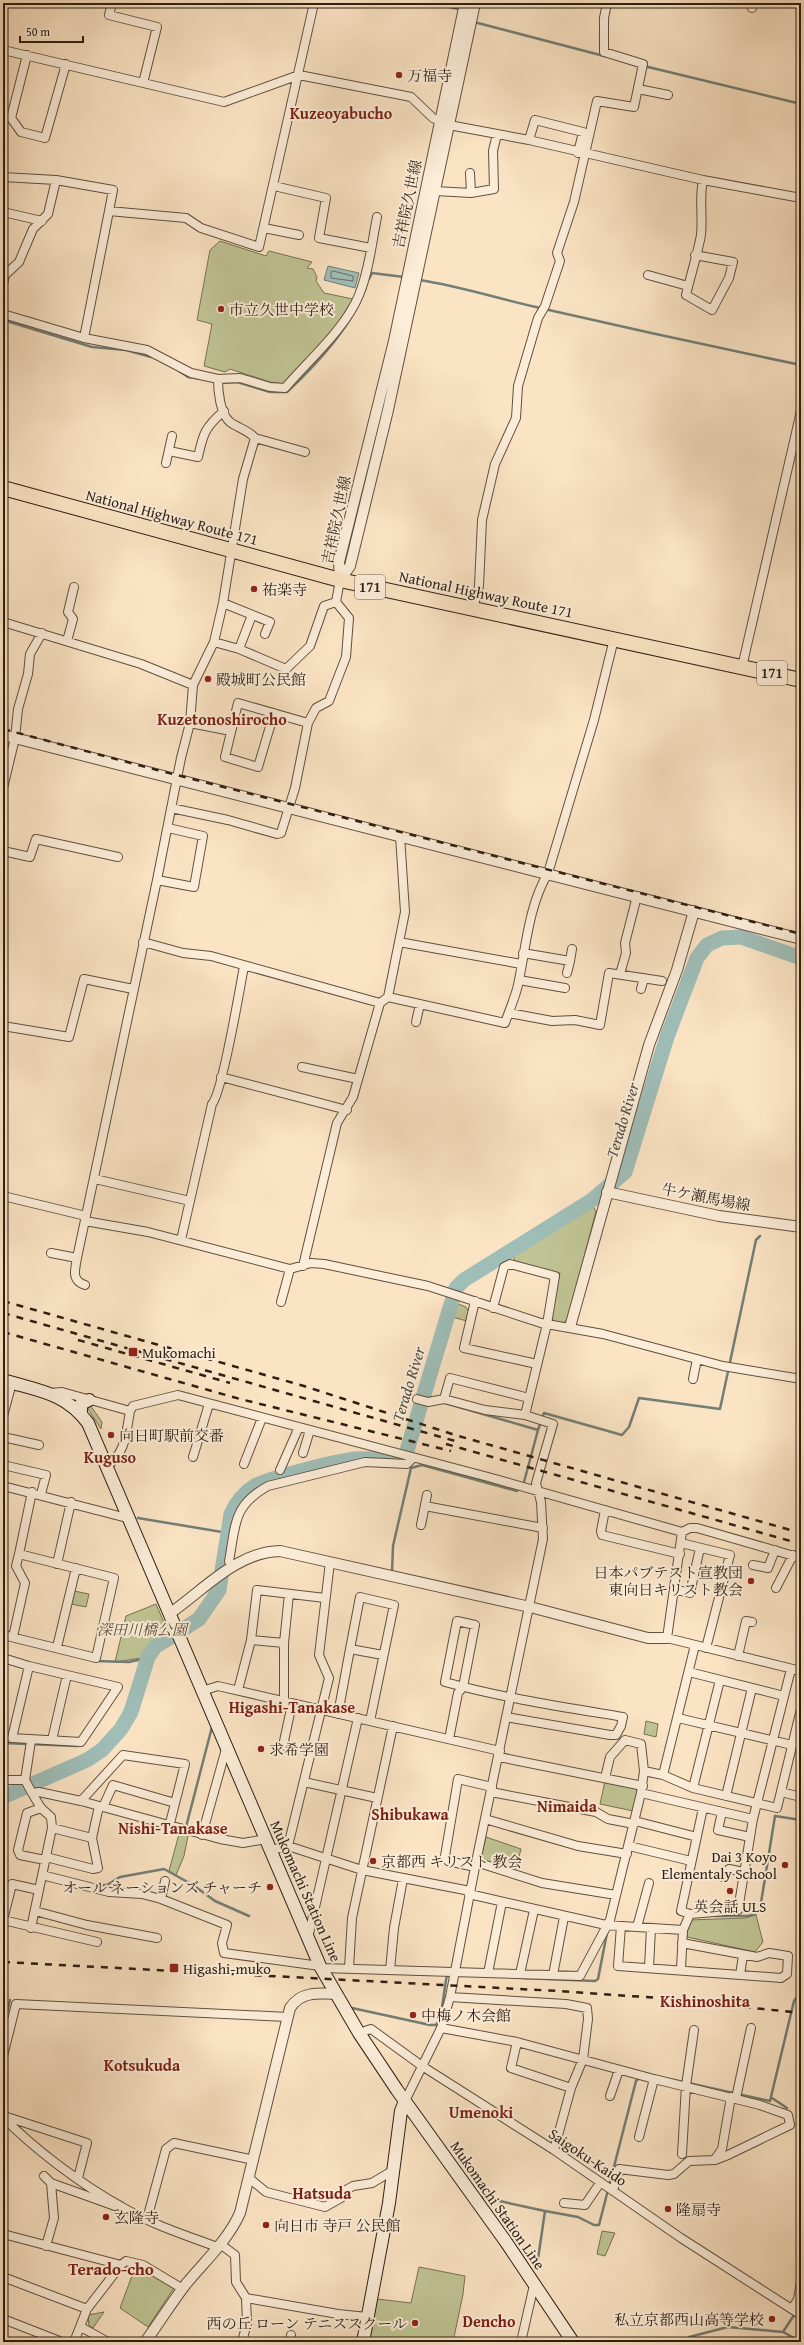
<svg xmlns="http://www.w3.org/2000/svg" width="804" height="2345" font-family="'Gentium Book Plus','Noto Serif JP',serif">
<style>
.green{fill:#c0c494;stroke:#777154}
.water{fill:#9fbeb8;stroke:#727e76}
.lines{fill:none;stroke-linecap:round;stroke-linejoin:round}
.shore{stroke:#666e66;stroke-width:1}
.stream{stroke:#727e76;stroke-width:2.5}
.river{stroke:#9fbeb8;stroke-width:15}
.minor-casing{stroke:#61503f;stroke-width:10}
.tertiary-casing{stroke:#61503f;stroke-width:12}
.secondary-casing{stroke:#2e1e13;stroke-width:14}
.trunk-casing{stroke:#2e1e13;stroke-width:16}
.minor{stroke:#fcedd9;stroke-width:8}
.tertiary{stroke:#fcedd9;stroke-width:10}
.secondary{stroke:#fcedd9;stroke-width:12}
.trunk{stroke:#fbe4c4;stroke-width:14}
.rail{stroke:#2e1e13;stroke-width:2.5;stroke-dasharray:7 7;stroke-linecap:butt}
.poi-dot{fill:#8f2418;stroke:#fcedd9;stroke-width:1.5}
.labels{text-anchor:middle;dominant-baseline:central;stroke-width:4;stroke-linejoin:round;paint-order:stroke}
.shield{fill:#fcedd9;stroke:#6c5c4e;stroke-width:1}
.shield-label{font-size:14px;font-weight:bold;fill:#2e1e13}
.poi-label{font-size:15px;fill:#2e1e13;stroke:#fcedd9;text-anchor:start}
.street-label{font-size:15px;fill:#2e1e13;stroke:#fcedd9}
.park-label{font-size:15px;font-style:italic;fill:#5a503a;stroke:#fcedd9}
.neighbourhood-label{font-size:16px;font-weight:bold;fill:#7a1f14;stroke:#fcedd9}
.water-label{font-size:16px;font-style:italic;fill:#504e45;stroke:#fcedd9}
.quarter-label{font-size:17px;font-weight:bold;fill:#7a1f14;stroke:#fcedd9}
</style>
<rect width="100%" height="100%" fill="#fbe4c4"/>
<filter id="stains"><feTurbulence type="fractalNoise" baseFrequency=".005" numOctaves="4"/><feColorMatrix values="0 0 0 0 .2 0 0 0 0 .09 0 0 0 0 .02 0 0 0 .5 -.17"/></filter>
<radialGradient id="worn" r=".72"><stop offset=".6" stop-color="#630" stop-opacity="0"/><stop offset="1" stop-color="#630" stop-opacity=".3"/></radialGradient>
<!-- green -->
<path class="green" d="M220,241L266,256L269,251L312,262L307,268L313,269L317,277L316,281L324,293L353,299L338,323L285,384L270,382L230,369L225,372L204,366L212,324L197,320L210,250Z
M592,1205L596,1211L568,1320L563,1323L554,1321L551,1316L560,1273L514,1261V1255Z
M456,1303L466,1307L469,1312L467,1321L452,1317Z
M90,1405L102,1422L101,1429L88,1409Z
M74,1591L89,1594L86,1607L71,1604Z
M156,1604L168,1632L157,1639L141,1658L115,1662L126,1616Z
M646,1721L658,1724L656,1737L644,1734Z
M605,1781L636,1787L638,1790L633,1811L600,1804Z
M179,1834L188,1836L184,1856L176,1875L169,1871Z
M486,1837L521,1849L515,1872L484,1861L481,1858Z
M756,1915L763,1942L755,1952L687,1937L686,1924L689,1920L745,1918Z
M602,2231L615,2233L605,2256L597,2254Z
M136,2265L174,2288L148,2327L120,2308Z
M419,2267L465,2276L463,2294L453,2342H369L377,2299L411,2303Z
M104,2312L93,2328L89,2326L88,2315Z"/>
<!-- water -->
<path class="water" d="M328,266L359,273L355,288L324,280Z"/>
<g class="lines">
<!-- shore -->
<path class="shore" d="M333,271L353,276V281L331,278V272Z"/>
<!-- stream -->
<path class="stream" d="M433,3L462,10
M474,22L604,56
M644,66L801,104
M369,279L372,273L404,277
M419,280C460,286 499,299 540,308C627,328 714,347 801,365
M3,320L92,347L126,350L151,357
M179,371L188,377L202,379
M221,383L237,382L270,392H287C316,365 357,321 367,283
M425,1394L433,1398
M445,1403L538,1430L544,1413L622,1435L629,1427L639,1398L720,1409L756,1240L760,1236
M138,1518L228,1533
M392,1573L393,1546L411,1468L422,1465L517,1491L524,1482L538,1430
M94,1661L129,1662L148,1658
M3,1743L77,1746
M186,1827L212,1727
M98,1885H107L120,1877L164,1869L193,1885L215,1901L249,1916
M715,1916H748L757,1913L760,1909L775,1816L801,1820
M523,1978L595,1981L598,1979L607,1933
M352,2008L430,2025H436L440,2019
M441,2014L446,1980L447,1976H452
M3,2029L10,2000
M652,2075L770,2101L794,2001L801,1992
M772,2098L787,2108
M481,2197L545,2211
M537,2266L545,2211L578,2217L594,2225H599L636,2081L640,2077
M783,2332L796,2312
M686,2342L689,2337L728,2327L783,2332L800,2341"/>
<!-- river -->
<path class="river" d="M3,1797L87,1760L102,1750L121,1729L131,1712L148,1657L155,1647L199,1619L219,1590L231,1514C236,1503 245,1492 255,1486C268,1478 338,1461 355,1459C370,1457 395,1464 406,1454L456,1288L464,1280L592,1200L625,1172L667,1037L697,958L707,945L722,938L741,937L801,958"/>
<!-- minor casing -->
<g class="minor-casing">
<path id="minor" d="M112,3L109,15L157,27L143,83
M752,8V3
M3,50L224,102L299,75L411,97L433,118L449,125L529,140L703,180L801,198
M27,55L11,118L21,132L45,138L66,64
M638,89L668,95
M529,140L535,120L583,132L578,153
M470,173L471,193
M3,177L56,180L113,190L109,211
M274,186L326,198L319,238L371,248
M435,191L471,193L494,189L493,151L497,134
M3,212L42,221
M264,228L299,235
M695,255L733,262L729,278L712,310L686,295C690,278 698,252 701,235C703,216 699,198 703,180
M648,275L688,286
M3,284L5,275L19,262L33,229L48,214L56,180
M3,314L84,338L109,211L186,218L201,228L259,247L314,3
M84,338L147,350L191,373L218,379L240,378L270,387L285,388C308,361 346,328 359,295C369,271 372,242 377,217
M255,438L305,452
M169,451L198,457C203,434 205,427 224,411
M166,463L172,436
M223,603L270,622L265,634
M473,609L479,586L482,520L495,464L516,418L518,386L538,318L545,306L560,261L557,253L574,202L597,101L634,107L643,64L604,52V18L607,3
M3,622L141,664L193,685
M67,641L73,619L68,612L74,587
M214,642L239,649L286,669L310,646L324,606L336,602
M239,649L252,615
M742,667L801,411
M274,713L258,767L225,757L238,703L308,723
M190,723L231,731
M3,788L15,738L18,709L28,674L30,654L42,633
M171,808L228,820L277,834L281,833L295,788L308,723L316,708L329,701L346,657L349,618L336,602L340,580
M3,851L30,857L36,839L118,857
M157,880L194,887L203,836L168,828
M143,942L183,953L211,956L380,1003
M399,942L521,964
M523,953L570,961L572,949
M567,973L570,961
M620,974L626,953L625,943L637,896
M519,980L565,988
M641,989L644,978
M388,997L505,1023C509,1011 515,998 518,985C526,948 528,907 548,873L594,720L614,639
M509,1013L552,1021L575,1020L600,1025L609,973L662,981
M416,1022L420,1004
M3,1026L69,1037L84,979L133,989
M302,1067L358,1079
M221,1077L347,1110
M95,1179L190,1201
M3,1196L86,1216
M85,1221L148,1232L290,1269L311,1263L324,1264L428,1286L541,1323L603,1334L723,1366L801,1379
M181,1240L212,1104C222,1094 240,988 244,966
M51,1253L77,1258
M303,1266L337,1123L353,1097L380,1003L388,997L405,912L400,836
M85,1285C71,1280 75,1270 77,1258L157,880L181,758L190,723L193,685L214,642L223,603L243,479L255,438C248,430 238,428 230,422C220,414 218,391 218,379
M475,1301L464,1348L537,1364
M281,1302L290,1269
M693,1379L697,1359
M50,1393L62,1392L130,1411C126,1433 126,1453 107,1466
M417,1399L428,1402L444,1399L485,1410L525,1415
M444,1399L450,1378L529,1398
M130,1411L133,1406L178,1395L488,1477L682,1532L690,1528H697L801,1558
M3,1416L12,1383
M3,1437L39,1445
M303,1453L310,1430
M193,1457L209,1404
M244,1464L262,1418
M3,1465L46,1475L41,1494
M280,1470L299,1427
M3,1486L127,1518
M425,1506L543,1528
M605,1510L601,1531L602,1535L680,1554
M421,1525L427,1495
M682,1532L667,1638L801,1671
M681,1543L730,1555L706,1648
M19,1554L32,1492
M229,1561C236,1525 232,1506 268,1486L365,1462L407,1464L413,1458
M57,1564L71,1502
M753,1565L768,1568L775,1550
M776,1588L793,1555
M674,1589L690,1593L700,1548
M3,1635L96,1658L114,1578L19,1554L16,1566L25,1583L13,1637
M251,1640L284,1643
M57,1647L76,1568
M350,1649L360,1597L394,1605L370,1721
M738,1656L746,1621L752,1622
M3,1658L29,1666L118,1687L81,1742L12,1738L29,1666
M689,1672L784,1696
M238,1690L251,1640L257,1590L325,1598
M202,1691L218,1686L500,1751
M284,1702V1643L289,1594
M338,1714L350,1649L383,1655
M678,1718L792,1745
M449,1739L458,1693L463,1687L475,1625L457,1621L445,1682C503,1698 563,1707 623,1717L621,1726L616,1735H610L506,1717
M52,1740L67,1675
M287,1747L284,1741L292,1704
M499,1757L643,1786
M644,1771L663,1775L695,1645
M663,1775L693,1788L777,1808L801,1709
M605,1778L610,1757L625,1740L641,1744L644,1771L641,1793L753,1819
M3,1780H25L32,1793L39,1792L81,1801L220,1839L243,1843L266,1839
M25,1780L31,1741
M304,1782L377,1798
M693,1788L720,1680
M491,1792L596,1812L608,1819L634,1824
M781,1792L801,1797
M726,1796L752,1688
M81,1801L123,1755L185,1764L169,1827
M103,1807L113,1785L175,1803
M41,1808L27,1813L18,1850L20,1855L45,1860
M703,1808L681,1911L690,1914L738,1910L753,1819L791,1669
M722,1812L718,1830L750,1837
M485,1819L578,1846L627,1854
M635,1821L697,1837
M52,1828L92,1838
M202,1835L226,1749
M288,1846L329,1678L319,1655L330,1562
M629,1846L691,1861
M271,1850L288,1846L362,1870L470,1891
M46,1857L93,1869L98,1868L92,1838L99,1806
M476,1862L542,1883L616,1895
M475,1867L448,1861L445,1856L458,1779L492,1787
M42,1875L109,1892L142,1894L161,1899L227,1925L222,1943L224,1953L320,1966
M723,1877L729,1869L744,1872
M39,1890L12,1884L3,1920L97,1942
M469,1894L606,1925L683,1930L690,1914
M161,1899L165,1881
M35,1911L87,1925L157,1938
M621,1926L618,1966L781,1978L787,1974L788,1956L769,1953L757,1957L682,1943
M637,1927L649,1883
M31,1928L52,1828L51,1817L41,1808L32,1793
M308,1938L358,1718
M322,1968L580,1976L610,1920L641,1793
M349,1968L352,1918L393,1726
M649,1968L651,1928
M681,1969L683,1930
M390,1970L394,1928L403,1879
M488,1973L502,1902
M520,1974L534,1910
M553,1975L564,1917
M740,1975L743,1955
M450,1997L566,2004L587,2008L588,2019L583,2059L571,2088L554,2150
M441,2028L517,2042L654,2079L760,2105L788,2115L790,2125L728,2155L715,2160L689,2161L674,2174L668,2175L619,2169L613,2191
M359,2033L371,2029L422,2066L554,2150L681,2238L801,2315
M517,2042L511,2068L571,2088
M3,2056L16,2004L288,2017
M610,2096L619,2070
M736,2098L751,2028
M405,2101L441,2028L450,1997L476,1862L543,1539L541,1502L536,1483L553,1424L525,1415L547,1324L555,1276L510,1264L504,1267L493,1308
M4,2116L87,2143L78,2178
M3,2117C34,2149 82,2185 122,2207C151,2224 185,2235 217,2247
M639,2137L654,2079
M682,2154L686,2086L694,2030
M715,2159L722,2149L731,2097
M44,2176L51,2183
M249,2178L266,2192L325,2207L341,2198L346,2190L353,2186L372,2183L392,2171
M564,2203L585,2205L600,2183
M147,2219L166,2149L174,2143L254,2160
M3,2234L121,2265L126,2261L143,2265L183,2289
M220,2244L235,2255L236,2282L246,2298L338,2314L367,2317
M46,2246L54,2218L51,2183L115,2206
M3,2277L87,2309
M792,2309L798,2299L801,2282
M3,2319L62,2342
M81,2327L108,2342
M74,2342L87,2309L121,2265
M242,2342L247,2323L246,2298
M290,2342L291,2335
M521,2342L534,2285"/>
</g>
<!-- tertiary casing -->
<g class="tertiary-casing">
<path id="tertiary" d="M340,580L350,566L388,410L475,3
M340,580L339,562L394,341L465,3
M3,735L801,939
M607,1192L719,1216L801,1227
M570,1327L649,1045L677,970L694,911
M169,1614C204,1590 236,1552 280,1551L530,1607L648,1638H667
M145,2342C159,2323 172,2302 186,2284C205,2261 228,2240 240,2213L290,2008C301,1991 319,1993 337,1994"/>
</g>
<!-- secondary casing -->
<g class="secondary-casing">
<path id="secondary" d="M3,1380C38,1391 65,1392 88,1423L320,1966L359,2033L397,2090L506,2242L573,2342
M81,1415V1404L89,1400
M363,2342L389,2203L401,2111L405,2101"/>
</g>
<!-- trunk casing -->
<g class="trunk-casing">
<path id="trunk" d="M3,488L340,580L801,680"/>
</g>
<!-- minor -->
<use href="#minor" class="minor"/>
<!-- tertiary -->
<use href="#tertiary" class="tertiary"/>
<!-- secondary -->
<use href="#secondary" class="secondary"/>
<!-- trunk -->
<use href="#trunk" class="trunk"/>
<!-- rail -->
<path class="rail" d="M3,729L157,770L801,934
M3,1301L304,1386L455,1435L801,1533
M3,1313L455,1441
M3,1332L240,1399L451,1451
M78,1340L230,1383
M446,1444L801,1544
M3,1962L558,1991L659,1998L801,2013"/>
</g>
<!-- markers -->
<g class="poi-dot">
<circle cx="399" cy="75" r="4"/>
<circle cx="221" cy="309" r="4"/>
<circle cx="254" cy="589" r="4"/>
<circle cx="208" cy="679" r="4"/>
<rect x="128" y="1347" width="10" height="10" rx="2"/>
<circle cx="111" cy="1435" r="4"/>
<circle cx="751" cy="1581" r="4"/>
<circle cx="261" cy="1749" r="4"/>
<circle cx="373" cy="1861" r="4"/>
<circle cx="785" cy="1865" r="4"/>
<circle cx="270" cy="1887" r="4"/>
<circle cx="730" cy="1891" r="4"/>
<rect x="169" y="1963" width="10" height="10" rx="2"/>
<circle cx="413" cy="2015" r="4"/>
<circle cx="668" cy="2209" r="4"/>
<circle cx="106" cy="2217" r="4"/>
<circle cx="266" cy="2225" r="4"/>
<circle cx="772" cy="2319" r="4"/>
<circle cx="415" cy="2323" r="4"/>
</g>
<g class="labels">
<!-- shield labels -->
<g class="shield">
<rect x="355" y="575" width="30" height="24" rx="3"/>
<rect x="757" y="661" width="30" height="24" rx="3"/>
</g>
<g class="shield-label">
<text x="370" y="587">171</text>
<text x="772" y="673">171</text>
</g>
<!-- poi labels -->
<g class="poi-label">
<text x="407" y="75">万福寺</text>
<text x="229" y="309">市立久世中学校</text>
<text x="262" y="589">祐楽寺</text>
<text x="216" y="679">殿城町公民館</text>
<text x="142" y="1352">Mukomachi</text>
<text x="119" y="1435">向日町駅前交番</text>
<text x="743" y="1572" text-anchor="end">日本パブテスト宣教団<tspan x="743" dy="17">東向日キリスト教会</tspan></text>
<text x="269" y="1749">求希学園</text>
<text x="777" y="1856" text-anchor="end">Dai 3 Koyo<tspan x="777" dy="17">Elementaly School</tspan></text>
<text x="381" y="1861">京都西 キリスト 教会</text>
<text x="262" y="1887" text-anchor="end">オール ネーションズ チャーチ</text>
<text x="730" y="1906" text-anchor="middle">英会話 ULS</text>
<text x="183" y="1968">Higashi-muko</text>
<text x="421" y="2015">中梅ノ木会館</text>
<text x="676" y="2209">隆扇寺</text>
<text x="114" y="2217">玄隆寺</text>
<text x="274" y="2225">向日市 寺戸 公民館</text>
<text x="764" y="2319" text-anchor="end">私立京都西山高等学校</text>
<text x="407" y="2323" text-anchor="end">西の丘 ローン テニススクール</text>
</g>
<!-- street labels -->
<g class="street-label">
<text transform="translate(407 204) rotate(-78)">吉祥院久世線</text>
<text transform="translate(172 517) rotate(15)">National Highway Route 171</text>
<text transform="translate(336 520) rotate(-78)">吉祥院久世線</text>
<text transform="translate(486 594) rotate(12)">National Highway Route 171</text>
<text transform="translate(706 1197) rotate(11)">牛ケ瀬馬場線</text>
<text transform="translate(306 1891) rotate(66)">Mukomachi Station Line</text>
<text transform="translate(588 2157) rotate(34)">Saigoku-Kaido</text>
<text transform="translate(498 2205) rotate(55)">Mukomachi Station Line</text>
</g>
<!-- park labels -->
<g class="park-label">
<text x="142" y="1629">深田川橋公園</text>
</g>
<!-- neighbourhood labels -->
<g class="neighbourhood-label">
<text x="341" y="113">Kuzeoyabucho</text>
<text x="222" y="719">Kuzetonoshirocho</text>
<text x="110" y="1457">Kuguso</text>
<text x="292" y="1707">Higashi-Tanakase</text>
<text x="567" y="1806">Nimaida</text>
<text x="410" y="1814">Shibukawa</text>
<text x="173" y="1828">Nishi-Tanakase</text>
<text x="705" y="2001">Kishinoshita</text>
<text x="142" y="2065">Kotsukuda</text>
<text x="481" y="2112">Umenoki</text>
<text x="322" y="2193">Hatsuda</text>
<text x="489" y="2321">Dencho</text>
</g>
<!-- water labels -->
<g class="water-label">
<text transform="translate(622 1120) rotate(-73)">Terado River</text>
<text transform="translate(408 1384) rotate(-73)">Terado River</text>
</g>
<!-- quarter labels -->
<g class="quarter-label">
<text x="111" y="2268">Terado-cho</text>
</g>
</g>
<!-- margin -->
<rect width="804" height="2345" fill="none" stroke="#fbe4c4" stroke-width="16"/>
<rect x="4" y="4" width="796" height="2337" fill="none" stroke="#2e1e13" stroke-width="2"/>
<rect x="8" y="8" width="788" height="2329" fill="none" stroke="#2e1e13"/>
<!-- scale -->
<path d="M20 36v6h63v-6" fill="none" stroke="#2e1e13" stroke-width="2"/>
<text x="26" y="36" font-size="12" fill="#2e1e13" stroke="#fcedd9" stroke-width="3" paint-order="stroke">50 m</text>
<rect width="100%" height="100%" filter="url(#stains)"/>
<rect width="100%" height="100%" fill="url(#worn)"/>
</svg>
